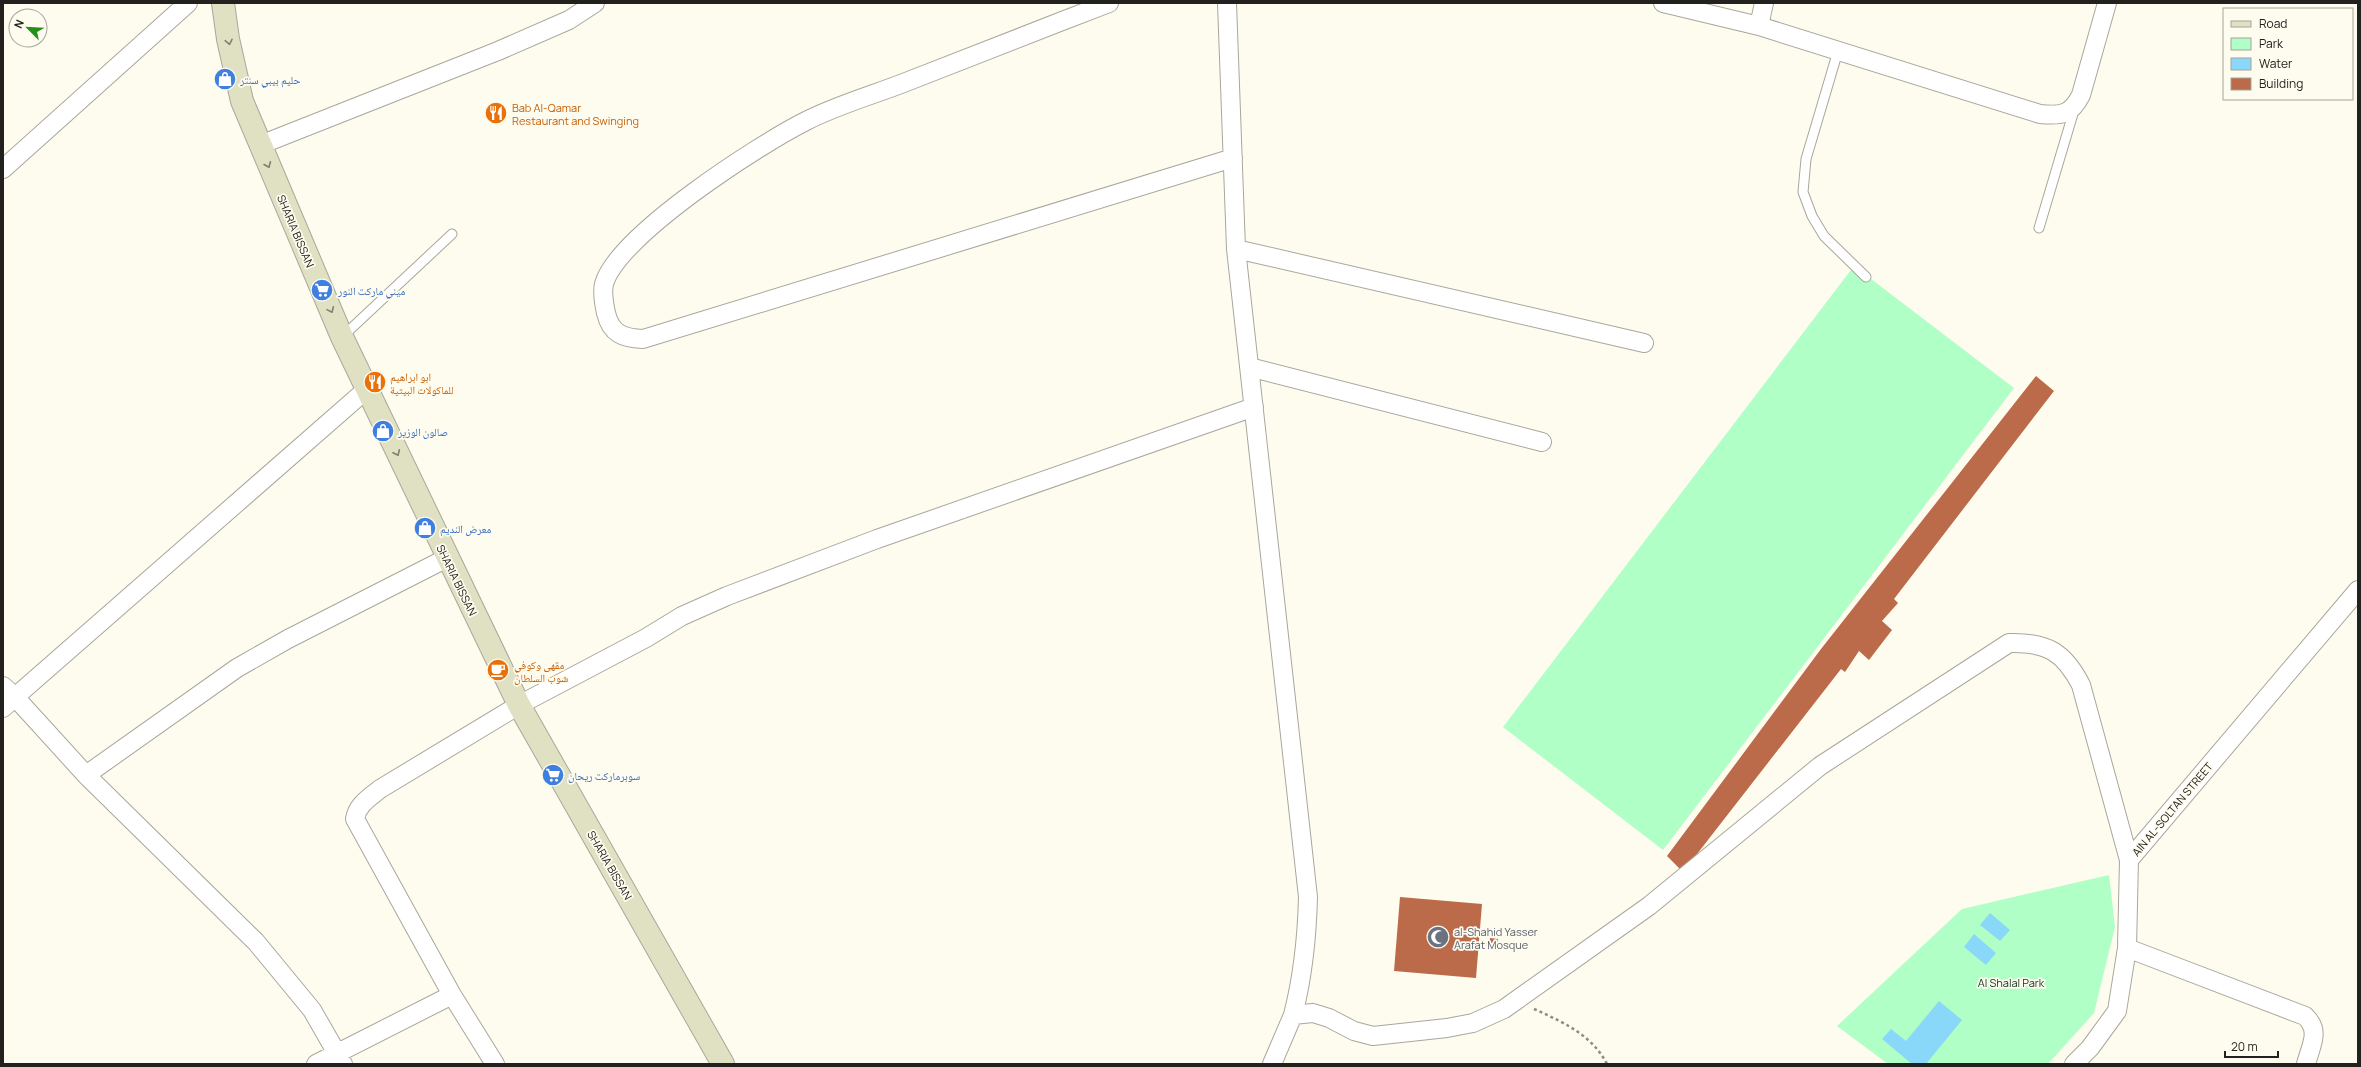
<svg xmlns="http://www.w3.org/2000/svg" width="2361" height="1067" font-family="Manrope,'Noto Naskh Arabic',sans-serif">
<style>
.green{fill:#b0ffc6}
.water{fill:#89d8f9}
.building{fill:#bb6b4a}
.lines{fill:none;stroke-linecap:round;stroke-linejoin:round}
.lane-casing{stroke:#a9a79c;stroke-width:11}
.street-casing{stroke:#a9a79c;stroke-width:20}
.secondary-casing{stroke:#a9a79c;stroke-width:24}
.path{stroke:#8e8c84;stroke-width:2.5;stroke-dasharray:3 3;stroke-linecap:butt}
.lane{stroke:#fff;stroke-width:9}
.street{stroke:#fff;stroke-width:18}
.secondary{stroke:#dfe1c2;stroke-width:22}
.oneway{stroke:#808170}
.labels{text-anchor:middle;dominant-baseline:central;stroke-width:3.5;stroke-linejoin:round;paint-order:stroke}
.shop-label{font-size:11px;fill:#366cbe;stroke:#fefbef;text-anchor:start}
.food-label{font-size:11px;fill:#c56008;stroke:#fefbef;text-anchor:start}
.street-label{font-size:11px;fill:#22211d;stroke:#fefbef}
.worship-label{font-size:11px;fill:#5b616d;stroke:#fefbef;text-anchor:start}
.park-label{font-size:11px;fill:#13351f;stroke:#fefbef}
</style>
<rect width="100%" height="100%" fill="#fefbef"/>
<!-- green -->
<path class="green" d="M1854,266L2014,388L1663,850L1503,727Z
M2109,875L2115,927L2094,1013L2048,1064H1888L1837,1026L1962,909Z"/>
<!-- water -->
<path class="water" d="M1990,913L2010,930L2000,941L1980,925Z
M1974,934L1996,953L1986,965L1964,947Z
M1939,1001L1962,1020L1926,1064H1912L1882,1039L1891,1029L1906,1041Z"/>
<!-- building -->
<path class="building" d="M2036,376L2054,391L1894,599L1898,603L1882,621L1892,630L1869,660L1859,651L1845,672L1841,669L1683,872L1667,856L1821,649Z
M1400,897L1482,904L1476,978L1394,971Z
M1490,938L1498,939L1497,948L1489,947Z"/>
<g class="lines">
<!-- lane casing -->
<g class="lane-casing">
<path id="lane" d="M1838,51L1806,159L1803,192L1812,216L1824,236L1866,277
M2039,228L2075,107
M342,337L452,234"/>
</g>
<!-- street casing -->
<g class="street-casing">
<path id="street" d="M1109,3C1041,29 973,56 906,82C873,95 837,105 806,121C760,144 617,236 604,284C602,293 604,304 606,313C611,334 623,338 643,339L1233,158
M1227,3L1236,249L1308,897C1307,937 1303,976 1293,1015L1313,1013L1329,1018L1354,1031L1373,1036L1447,1028L1473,1023L1504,1009L1649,906L1820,766L2009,643C2047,642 2064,652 2081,685L2129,860
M1663,3L1759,26L2040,114C2061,116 2071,115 2081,95L2107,3
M1759,26L1764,3
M260,145L498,51L569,20L595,3
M3,169L188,3
M1236,249L1644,343
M1249,367L1542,442
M3,686L15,697L367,389
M3,708L15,697L86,775L256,942L312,1010L343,1064
M86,775L237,668L288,639L447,558
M2127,948L2305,1016C2321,1031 2311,1045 2306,1064
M452,995L355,819C357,805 369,798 380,789L519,705L646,638L682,616L727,596L877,539L1254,407
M316,1064L452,995L495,1064
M1272,1064L1293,1015
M2074,1064L2090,1048L2117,1011L2127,948L2129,860L2358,590"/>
</g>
<!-- secondary casing -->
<g class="secondary-casing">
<path id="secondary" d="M223,3L228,39L242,101L342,337L519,705L723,1064"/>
</g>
<!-- path -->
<path class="path" d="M1534,1009C1563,1022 1592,1035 1607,1064"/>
<!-- lane -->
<use href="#lane" class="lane"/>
<!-- street -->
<use href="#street" class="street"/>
<!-- secondary -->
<use href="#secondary" class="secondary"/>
</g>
<!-- one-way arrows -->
<defs><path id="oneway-chevron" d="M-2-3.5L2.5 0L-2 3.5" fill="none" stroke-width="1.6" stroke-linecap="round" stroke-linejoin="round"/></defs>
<g class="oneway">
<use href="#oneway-chevron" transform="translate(229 42) rotate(79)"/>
<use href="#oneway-chevron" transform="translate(268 165) rotate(67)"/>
<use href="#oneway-chevron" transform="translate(331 310) rotate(66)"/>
<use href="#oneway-chevron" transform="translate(397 453) rotate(65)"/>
</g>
<!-- icons -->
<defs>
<g id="shop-disc" transform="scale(1.15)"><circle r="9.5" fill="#3f7fe0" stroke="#fefbef"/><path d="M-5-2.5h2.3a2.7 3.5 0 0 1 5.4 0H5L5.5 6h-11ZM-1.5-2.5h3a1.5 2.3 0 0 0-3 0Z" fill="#fff"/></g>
<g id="restaurant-disc" transform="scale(1.15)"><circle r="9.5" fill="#e8710a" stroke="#fefbef"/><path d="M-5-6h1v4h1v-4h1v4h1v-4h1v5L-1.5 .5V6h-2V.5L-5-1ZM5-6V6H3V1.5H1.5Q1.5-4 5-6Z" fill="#fff"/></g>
<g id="supermarket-disc" transform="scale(1.15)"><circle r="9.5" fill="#3f7fe0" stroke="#fefbef"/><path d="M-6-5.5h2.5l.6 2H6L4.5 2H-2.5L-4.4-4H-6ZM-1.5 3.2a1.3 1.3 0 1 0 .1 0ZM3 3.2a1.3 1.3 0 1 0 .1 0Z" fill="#fff"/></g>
<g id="cafe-disc" transform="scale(1.15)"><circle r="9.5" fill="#e8710a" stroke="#fefbef"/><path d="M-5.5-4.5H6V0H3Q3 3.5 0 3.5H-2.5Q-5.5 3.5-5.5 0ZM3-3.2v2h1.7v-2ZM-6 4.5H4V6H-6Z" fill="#fff"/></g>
<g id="mosque-disc" transform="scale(1.15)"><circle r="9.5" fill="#6b7280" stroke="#fefbef"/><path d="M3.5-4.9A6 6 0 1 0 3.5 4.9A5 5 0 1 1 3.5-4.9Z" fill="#fff"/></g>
</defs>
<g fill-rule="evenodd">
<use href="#shop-disc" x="225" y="79"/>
<use href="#restaurant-disc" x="496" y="113"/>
<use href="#supermarket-disc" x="322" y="290"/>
<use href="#restaurant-disc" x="375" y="382"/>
<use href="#shop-disc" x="383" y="431"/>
<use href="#shop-disc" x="425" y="528"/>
<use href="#cafe-disc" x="498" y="670"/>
<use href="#supermarket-disc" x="553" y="775"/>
<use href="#mosque-disc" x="1438" y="937"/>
</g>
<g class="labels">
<!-- shop labels -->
<g class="shop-label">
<text x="240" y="79">حليم بيبي سنتر</text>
<text x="338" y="290">ميني ماركت النور</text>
<text x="398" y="431">صالون الوزير</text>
<text x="440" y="528">معرض النديم</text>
<text x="568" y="775">سوبرماركت ريحان</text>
</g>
<!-- food labels -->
<g class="food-label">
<text x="512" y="107">Bab Al-Qamar<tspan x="512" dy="13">Restaurant and Swinging</tspan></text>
<text x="390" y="376">ابو ابراهيم<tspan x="390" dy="13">للماكولات البيتية</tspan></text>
<text x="514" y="664">مقهى وكوفي<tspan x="514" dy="13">شوب السلطان</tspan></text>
</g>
<!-- street labels -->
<g class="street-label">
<text transform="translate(296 231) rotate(67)">SHARIA BISSAN</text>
<text transform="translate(457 580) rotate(64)">SHARIA BISSAN</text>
<text transform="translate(2172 809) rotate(-50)">AIN AL-SOLTAN STREET</text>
<text transform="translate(610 865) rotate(60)">SHARIA BISSAN</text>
</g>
<!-- worship labels -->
<g class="worship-label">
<text x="1454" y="931">al-Shahid Yasser<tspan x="1454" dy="13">Arafat Mosque</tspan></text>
</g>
<!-- park labels -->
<g class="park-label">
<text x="2011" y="982">Al Shalal Park</text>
</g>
</g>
<!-- border -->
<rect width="2361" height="1067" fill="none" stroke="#22211d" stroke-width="8"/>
<!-- legend -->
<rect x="2223" y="8" width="130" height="92" fill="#fefbef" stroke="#a6a49b"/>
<rect x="2231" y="21" width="20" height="6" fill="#dfe1c2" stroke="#a6a49b"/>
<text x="2259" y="28" font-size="12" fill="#22211d">Road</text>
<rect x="2231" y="38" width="20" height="12" fill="#b0ffc6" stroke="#a6a49b"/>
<text x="2259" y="48" font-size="12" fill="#22211d">Park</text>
<rect x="2231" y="58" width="20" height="12" fill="#89d8f9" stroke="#a6a49b"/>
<text x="2259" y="68" font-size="12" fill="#22211d">Water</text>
<rect x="2231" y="78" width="20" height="12" fill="#bb6b4a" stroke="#a6a49b"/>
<text x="2259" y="88" font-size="12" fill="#22211d">Building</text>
<!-- north arrow -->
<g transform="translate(28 28) rotate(294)"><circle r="19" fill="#fefbef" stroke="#a6a49b"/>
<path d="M0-3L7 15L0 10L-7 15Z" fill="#239118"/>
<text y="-6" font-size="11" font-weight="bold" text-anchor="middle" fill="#22211d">N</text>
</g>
<!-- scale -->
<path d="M2225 1051v6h53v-6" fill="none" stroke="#22211d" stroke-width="2"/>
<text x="2231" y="1051" font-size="12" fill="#22211d" stroke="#fefbef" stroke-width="3" paint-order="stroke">20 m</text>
</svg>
